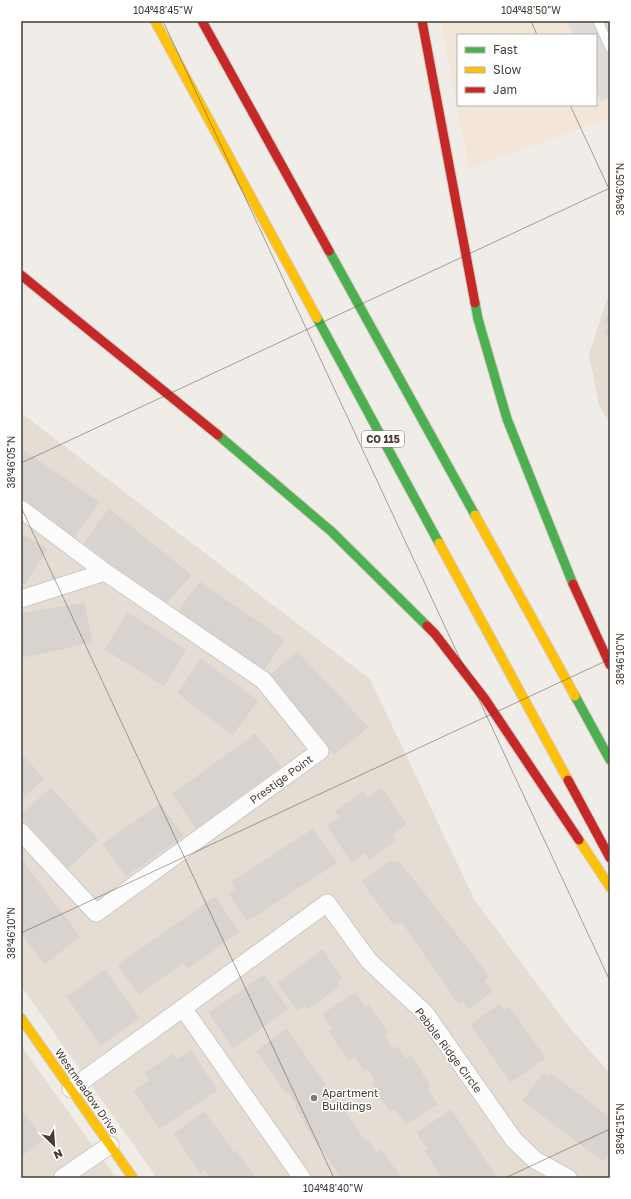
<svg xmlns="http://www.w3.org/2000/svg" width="631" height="1199" font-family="'Golos Text',sans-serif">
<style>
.residential{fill:#e5ddd4}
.commercial{fill:#f4e5d9;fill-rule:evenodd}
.parking{fill:#dfdbd8}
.building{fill:#d8d3cf;stroke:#d8d3cd}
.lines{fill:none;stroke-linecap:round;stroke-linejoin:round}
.lane-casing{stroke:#ccc8c4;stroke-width:11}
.street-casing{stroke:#ccc8c4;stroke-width:19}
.fast-casing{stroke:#d2cbc1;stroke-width:11}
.slow-casing{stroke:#d2cbc1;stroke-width:11}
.jam-casing{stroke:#d2cbc1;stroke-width:11}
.lane{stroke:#fdfcfc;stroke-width:9}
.street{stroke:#fdfcfc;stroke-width:17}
.fast{stroke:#4caf50;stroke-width:9}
.slow{stroke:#ffc107;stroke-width:9}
.jam{stroke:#c62828;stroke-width:9}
.ticks{fill:none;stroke:#463c33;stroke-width:1;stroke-opacity:0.45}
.poi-dot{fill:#827a72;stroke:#fff;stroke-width:1.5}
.labels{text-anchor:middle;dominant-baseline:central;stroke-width:3;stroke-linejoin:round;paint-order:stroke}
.shield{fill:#fff;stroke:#7e7670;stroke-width:1}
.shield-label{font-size:10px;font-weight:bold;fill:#463c33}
.street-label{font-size:11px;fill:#463c33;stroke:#fff}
.poi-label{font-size:11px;fill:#463c33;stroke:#fff;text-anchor:start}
.neatline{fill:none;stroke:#463c33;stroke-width:1.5}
.ticks-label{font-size:10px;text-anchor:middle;fill:#463c33}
</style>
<rect width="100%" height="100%" fill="#f0ece8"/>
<!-- residential -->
<path class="residential" d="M610,291V424L599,405L589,354Z
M21,413L370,679L474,899L570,1028L610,1073V1178H157L21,986Z
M21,1046L116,1178H21Z"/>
<!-- commercial -->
<path class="commercial" d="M441,21H610V118L469,169ZM458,35H596V105H458Z"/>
<!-- parking -->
<path class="parking" d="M567,21H610V98L601,102L596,91V35H573Z"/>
<!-- building -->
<path class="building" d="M610,314V324L604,322Z
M610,324V337L604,333Z
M21,449L99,502L74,537L21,501Z
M109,509L191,575L164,605L84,543Z
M21,534L47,549L25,584L21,582Z
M200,582L284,640L263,671L175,615Z
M84,603L92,642L23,657L21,641V614Z
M128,613L186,650L164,686L105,649Z
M297,652L368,727L334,754L267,678Z
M201,659L258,701L232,735L178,693Z
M255,734L281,766L196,828L173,794Z
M21,754L44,779L21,799Z
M51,788L98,840L68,868L21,816V815Z
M381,788L406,824L392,835L396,840L370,859L365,853L352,862L327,826L340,817L336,811L363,792L367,798Z
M160,804L183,836L126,876L103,844Z
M313,829L336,863L247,921L229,893L236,889L232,882Z
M21,859L80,937L44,964L21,932Z
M391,861L400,863L489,976L484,981L492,991L469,1009L464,1001L459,1004L402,922L394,925L362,881Z
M215,897L239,932L188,968L184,962L139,994L118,965Z
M322,950L342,978L336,982L339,986L308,1009L305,1005L298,1010L278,983Z
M105,970L139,1018L101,1045L67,997Z
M264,975L288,1009L233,1048L209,1013Z
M355,993L365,1008L369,1005L388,1033L384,1036L393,1049L397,1047L406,1060L411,1056L430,1086L426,1088L437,1104L406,1124L395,1108L390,1111L372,1084L376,1081L368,1068L365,1071L355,1056L349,1060L329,1031L333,1029L323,1014Z
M500,1004L504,1011L509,1007L545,1058L511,1082L471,1025Z
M286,1029L365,1141L367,1139L377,1153L381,1150L401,1178H342L303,1122L305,1121L295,1106L297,1104L288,1091L286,1093L257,1051Z
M191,1051L217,1090L160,1128L134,1091L150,1080L145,1073L173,1054L177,1060Z
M543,1074L548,1077L551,1074L610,1118V1152L603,1161L523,1101Z
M451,1110L489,1166L497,1178H443L425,1151L428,1149L417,1133Z
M204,1112L234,1153L236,1151L255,1178H210L205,1170L201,1173L174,1134Z
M24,1113L43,1139L21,1156V1115Z"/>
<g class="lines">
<!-- lane casing -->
<g class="lane-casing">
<path id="lane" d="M598,21L610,48"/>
</g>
<!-- street casing -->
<g class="street-casing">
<path id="street" d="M21,509L105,572L263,680L320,751L96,913L21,832
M21,599L105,572
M183,1008L302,1178
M71,1089L183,1008L327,903L369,961L425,1013L514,1140L535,1160L568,1178
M62,1178L110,1145"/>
</g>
<!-- fast casing -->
<g class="fast-casing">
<path id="fast" d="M329,251L475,515
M475,303L478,319L507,419L573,584
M317,318L439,543
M218,435L332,532L427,626
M575,696L610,760"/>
</g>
<!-- slow casing -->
<g class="slow-casing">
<path id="slow" d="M155,21L317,318
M475,515L575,696
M439,543L568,780
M579,840L610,887
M21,1018L133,1178"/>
</g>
<!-- jam casing -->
<g class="jam-casing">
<path id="jam" d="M202,21L329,251
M422,21L475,303
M21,275L218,435
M573,584L610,665
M427,626L435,634L485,699L579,840
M568,780L610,858"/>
</g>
<!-- lane -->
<use href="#lane" class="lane"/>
<!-- street -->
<use href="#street" class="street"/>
<!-- fast -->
<use href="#fast" class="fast"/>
<!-- slow -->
<use href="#slow" class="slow"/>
<!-- jam -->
<use href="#jam" class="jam"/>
</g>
<!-- ticks -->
<path class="ticks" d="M163,21L610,981M531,21L537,35M570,105L610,191M21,463L610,188M21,507L334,1178M21,933L610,659M505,1178L610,1129"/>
<!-- markers -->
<circle class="poi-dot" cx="314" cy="1098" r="4"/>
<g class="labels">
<!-- shield labels -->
<rect class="shield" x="362" y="431" width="42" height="16" rx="3"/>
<g class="shield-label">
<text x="383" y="439">CO 115</text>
</g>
<!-- street labels -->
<g class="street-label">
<text transform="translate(281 779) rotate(-36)">Prestige Point</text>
<text transform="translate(449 1050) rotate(53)">Pebble Ridge Circle</text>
<text transform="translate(87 1091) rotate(55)">Westmeadow Drive</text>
</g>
<!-- poi labels -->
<g class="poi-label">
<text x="322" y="1092">Apartment<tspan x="322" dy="13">Buildings</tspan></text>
</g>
</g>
<!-- border -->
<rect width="631" height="1199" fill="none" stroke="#ffffff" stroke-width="44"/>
<!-- legend -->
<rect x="457" y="34" width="140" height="72" fill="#ffffff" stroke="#b5b1ad"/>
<rect x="465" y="47" width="20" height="6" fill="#4caf50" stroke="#b5b1ad"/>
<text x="493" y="54" font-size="12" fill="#463c33">Fast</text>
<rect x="465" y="67" width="20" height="6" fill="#ffc107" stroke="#b5b1ad"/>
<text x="493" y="74" font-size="12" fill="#463c33">Slow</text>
<rect x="465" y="87" width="20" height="6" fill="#c62828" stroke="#b5b1ad"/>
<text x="493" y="94" font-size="12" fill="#463c33">Jam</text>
<!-- north arrow -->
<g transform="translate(54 1145) rotate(155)" stroke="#ffffff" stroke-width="3" paint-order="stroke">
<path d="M0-3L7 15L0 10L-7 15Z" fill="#463c33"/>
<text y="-6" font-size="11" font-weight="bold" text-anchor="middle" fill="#463c33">N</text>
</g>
<rect x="22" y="22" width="587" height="1155" class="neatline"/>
<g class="ticks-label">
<text x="163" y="14">104°48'45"W</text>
<text x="531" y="14">104°48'50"W</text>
<text transform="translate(620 189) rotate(-90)" y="4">38°46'05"N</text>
<text transform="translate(11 462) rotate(-90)" y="4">38°46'05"N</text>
<text transform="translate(620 659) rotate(-90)" y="4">38°46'10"N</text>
<text transform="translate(11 933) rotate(-90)" y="4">38°46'10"N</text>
<text transform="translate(620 1129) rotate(-90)" y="4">38°46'15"N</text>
<text x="333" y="1192">104°48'40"W</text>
</g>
</svg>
